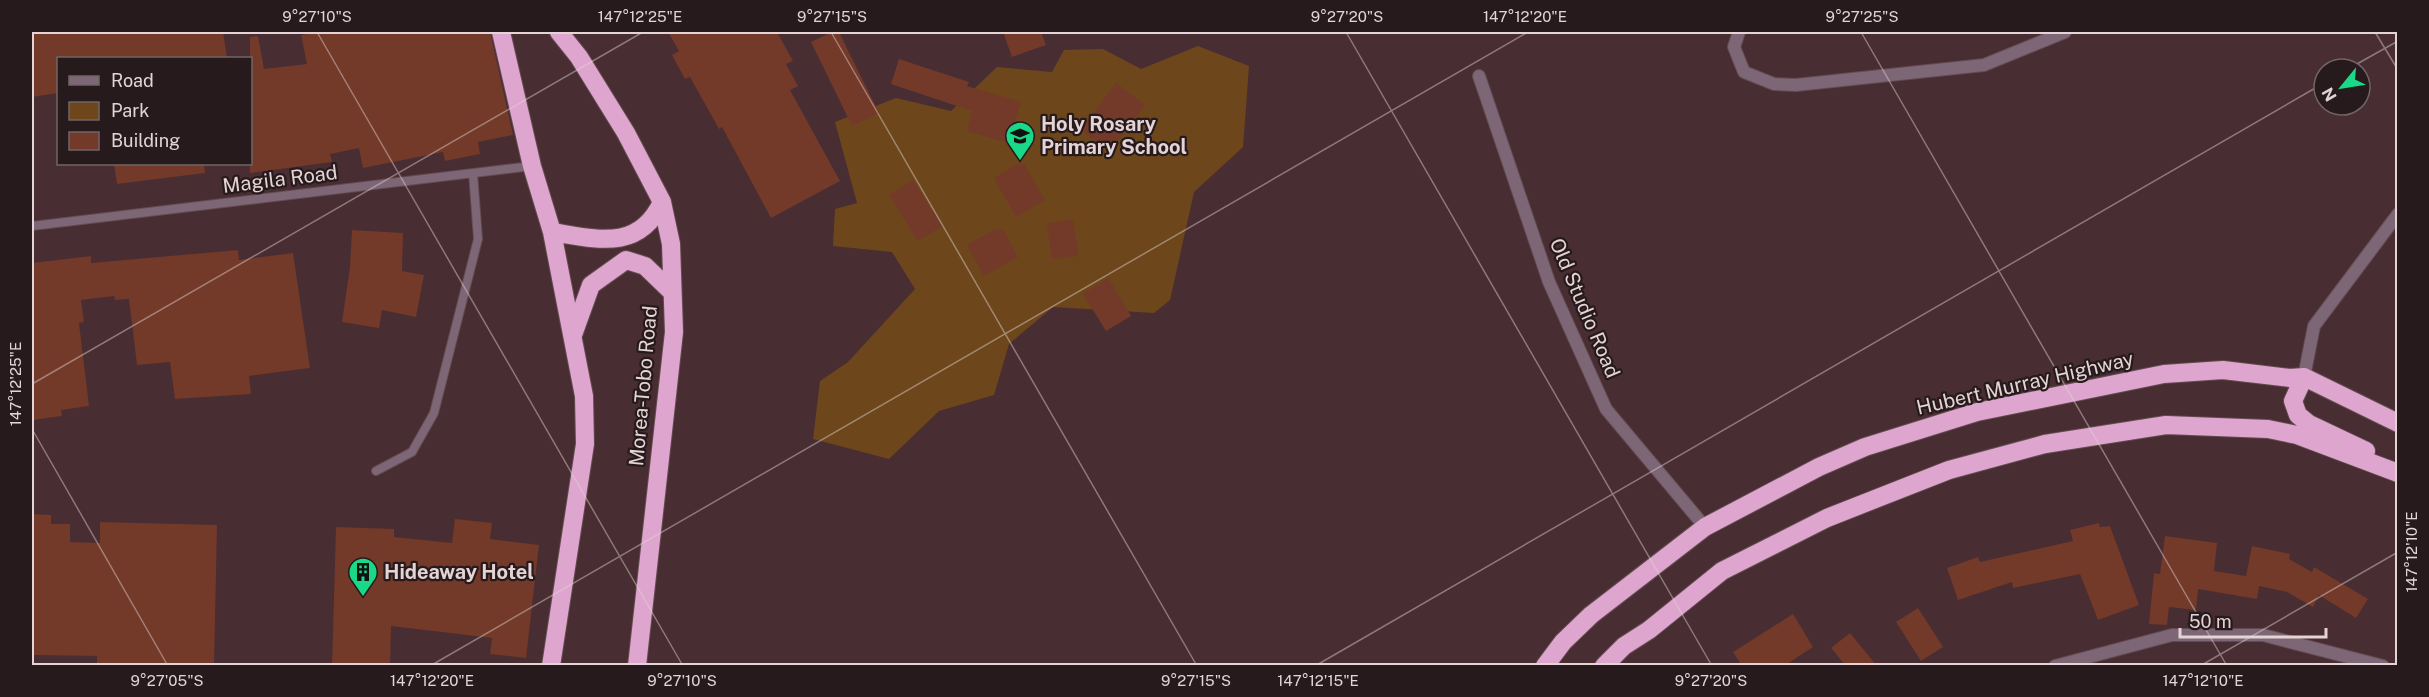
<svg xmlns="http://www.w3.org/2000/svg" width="2429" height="697" font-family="'Public Sans',sans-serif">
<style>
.green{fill:#6d471b}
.building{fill:#733929}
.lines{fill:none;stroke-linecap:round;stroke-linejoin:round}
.lane-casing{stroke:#644b50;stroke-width:10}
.street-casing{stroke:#644b50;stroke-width:14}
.highway-casing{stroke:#644b50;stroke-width:20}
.lane{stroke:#7d6676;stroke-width:8}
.street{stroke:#7d6676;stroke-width:12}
.highway{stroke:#dea5ce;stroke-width:18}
.ticks{fill:none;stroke:#e5d4d6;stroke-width:1.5;stroke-opacity:0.45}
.labels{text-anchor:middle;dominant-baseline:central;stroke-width:4.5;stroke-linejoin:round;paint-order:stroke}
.poi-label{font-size:20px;font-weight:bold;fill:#e5d4d6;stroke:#261a1c;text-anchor:start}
.street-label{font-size:20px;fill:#e5d4d6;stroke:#261a1c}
.neatline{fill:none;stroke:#e5d4d6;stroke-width:2}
.ticks-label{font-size:15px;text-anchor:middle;fill:#e5d4d6}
</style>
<rect width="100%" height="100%" fill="#482d32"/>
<!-- green -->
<path class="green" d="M1198,46L1249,66L1243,147L1194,192L1170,300L1154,313L1053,307L1009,344L994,395L939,411L889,459L813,439L820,381L848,362L915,289L892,252L833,246L835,209L857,203L835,122L896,98L951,111L997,67L1052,72L1064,50L1103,49L1141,69Z"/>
<!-- building -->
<path class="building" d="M32,32H223L227,58H58V93L32,97Z
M319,32H490L513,135L478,142L480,154L445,161L443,152L363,168L359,148L330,154L332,162L250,173V37L258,36L264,69L307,64L301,35Z
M668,32H777L793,61L786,64L798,86L790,90L840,181L771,218L722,127L719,129L690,77L685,79L672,55L679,51Z
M832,32H839L879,113L852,126L811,42Z
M1003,32H1041L1046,45L1012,57Z
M899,59L969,82L967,86L1021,102L1009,143L967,131L972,111L891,84Z
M1116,83L1145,105L1110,152L1081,130Z
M114,164H204L205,173L117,184Z
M1018,164H1024L1045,200L1016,217L994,178Z
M913,180L942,226L918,241L889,195Z
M1073,219L1078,256L1052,259L1047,223Z
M1003,229L1018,257L984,276L967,245L994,230Z
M352,230L403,233L402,271L424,275L416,317L382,310L379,328L342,322L350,267Z
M238,250L239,260L293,253L310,368L249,376L251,394L175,399L170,362L137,365L129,299L115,300L114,296L81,300L84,322L79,323L89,406L61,410L62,416L32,420V263L91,256V263Z
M1108,278L1131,316L1106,331L1083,294Z
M32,514L51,515V524H70V542L100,543V522L217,525L214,666L97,664V656L32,655Z
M455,519L492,523L490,539L539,545L526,658L490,654L492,638L391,626L390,666H332L336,527L394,529V537L452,543Z
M2099,523L2100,527L2110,526L2139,605L2098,620L2080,574L2013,588L2012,582L1958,600L1947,568L1978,557L1980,562L2073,541L2070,530Z
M2165,536L2217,543L2214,571L2246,576L2252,546L2290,554L2289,559L2312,572L2314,567L2368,599L2356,618L2319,595L2313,607L2287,592L2259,586L2257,599L2198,589L2196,610L2169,607L2167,625L2149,624L2154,573L2160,574Z
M1918,608L1943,647L1921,661L1896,622Z
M1793,614L1813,647L1784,666H1742L1733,652Z
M1850,633L1877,666H1846L1831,648Z"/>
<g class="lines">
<!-- lane casing -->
<g class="lane-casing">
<path id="lane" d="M32,226L532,166
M376,471L412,452L434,413L478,239L473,173"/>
</g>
<!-- street casing -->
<g class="street-casing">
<path id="street" d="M1739,32L1734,47L1744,72L1774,84L1796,85L1984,65L2065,32
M1479,76L1549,282L1606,409L1705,527
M2304,377L2314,326L2398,214
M2055,666L2172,635H2263L2383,666"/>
</g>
<!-- highway casing -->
<g class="highway-casing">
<path id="highway" d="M501,32L532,166L552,232L584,396L585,444L551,666
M559,32L579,57L626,133L662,202L671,244L674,332L637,666
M552,232C596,239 639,252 662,202
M573,335L591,285L626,260L645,266L672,292
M2304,377L2293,401L2298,415L2309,424L2366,451
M1545,666L1563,642L1591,615L1705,527L1819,467L1865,447L1977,412L2164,374L2223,370L2290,378L2304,377L2398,423
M1604,666L1624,646L1649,630L1722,571L1827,518L1949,470L2045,444L2166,425L2268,429L2297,435L2398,473"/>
</g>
<!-- lane -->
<use href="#lane" class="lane"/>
<!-- street -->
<use href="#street" class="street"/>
<!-- highway -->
<use href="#highway" class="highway"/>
</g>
<!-- ticks -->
<path class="ticks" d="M317,32L683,666M831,32L1197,666M1346,32L1712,666M1861,32L2227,666M2375,32L2398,70M2348,69L2398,41M32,384L643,32M32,429L168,666M430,666L1528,32M1315,666L2324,83M2200,666L2398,552"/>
<!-- icons -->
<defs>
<g id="school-pin" transform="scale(1.5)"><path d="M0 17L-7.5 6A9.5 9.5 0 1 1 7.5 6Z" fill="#19d988" stroke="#261a1c"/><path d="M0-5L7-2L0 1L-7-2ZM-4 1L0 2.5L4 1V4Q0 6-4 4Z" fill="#111"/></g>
<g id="building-pin" transform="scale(1.5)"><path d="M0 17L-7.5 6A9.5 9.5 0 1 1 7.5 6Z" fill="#19d988" stroke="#261a1c"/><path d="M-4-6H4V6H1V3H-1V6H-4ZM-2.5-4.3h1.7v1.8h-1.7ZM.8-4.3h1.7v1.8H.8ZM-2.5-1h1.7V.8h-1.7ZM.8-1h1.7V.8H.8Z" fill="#111"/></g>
</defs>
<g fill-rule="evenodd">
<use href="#school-pin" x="1020" y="136"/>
<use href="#building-pin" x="363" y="572"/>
</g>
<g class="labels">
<!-- poi labels -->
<g class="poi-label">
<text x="1041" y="124">Holy Rosary<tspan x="1041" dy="23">Primary School</tspan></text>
<text x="384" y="572">Hideaway Hotel</text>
</g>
<!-- street labels -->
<g class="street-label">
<text transform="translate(280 179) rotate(-7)">Magila Road</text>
<text transform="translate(1585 308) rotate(67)">Old Studio Road</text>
<text transform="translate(2025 383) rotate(-13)">Hubert Murray Highway</text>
<text transform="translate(643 386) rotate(-85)">Morea-Tobo Road</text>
</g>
</g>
<!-- border -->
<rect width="2429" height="697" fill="none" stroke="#261a1c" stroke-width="66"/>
<!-- legend -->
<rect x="57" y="57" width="195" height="108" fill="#261a1c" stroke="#726466" stroke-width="1.5"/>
<rect x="69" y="76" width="30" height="9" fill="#7d6676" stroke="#726466" stroke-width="1.5"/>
<text x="111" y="87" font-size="18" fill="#e5d4d6">Road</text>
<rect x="69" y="102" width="30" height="18" fill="#6d471b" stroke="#726466" stroke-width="1.5"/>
<text x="111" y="117" font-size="18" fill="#e5d4d6">Park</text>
<rect x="69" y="132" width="30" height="18" fill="#733929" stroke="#726466" stroke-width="1.5"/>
<text x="111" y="147" font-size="18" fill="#e5d4d6">Building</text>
<!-- north arrow -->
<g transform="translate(2342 87) rotate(240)"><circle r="28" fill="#261a1c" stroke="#726466" stroke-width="1.5"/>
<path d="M0-4.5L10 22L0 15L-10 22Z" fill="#19d988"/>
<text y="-9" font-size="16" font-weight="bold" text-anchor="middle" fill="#e5d4d6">N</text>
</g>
<!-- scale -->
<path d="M2180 628v9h146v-9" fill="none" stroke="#e5d4d6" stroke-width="3"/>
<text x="2189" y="628" font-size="18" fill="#e5d4d6" stroke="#261a1c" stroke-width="4.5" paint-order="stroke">50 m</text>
<rect x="33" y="33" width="2363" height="631" class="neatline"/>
<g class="ticks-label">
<text x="317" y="22">9°27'10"S</text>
<text x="640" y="22">147°12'25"E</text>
<text x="832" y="22">9°27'15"S</text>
<text x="1347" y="22">9°27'20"S</text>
<text x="1525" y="22">147°12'20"E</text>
<text x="1862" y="22">9°27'25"S</text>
<text transform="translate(16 384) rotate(-90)" y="5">147°12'25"E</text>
<text transform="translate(2412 552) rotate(-90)" y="5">147°12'10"E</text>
<text x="167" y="686">9°27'05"S</text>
<text x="432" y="686">147°12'20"E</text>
<text x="682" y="686">9°27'10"S</text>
<text x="1196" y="686">9°27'15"S</text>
<text x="1318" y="686">147°12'15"E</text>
<text x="1711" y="686">9°27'20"S</text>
<text x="2203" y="686">147°12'10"E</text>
</g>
</svg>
